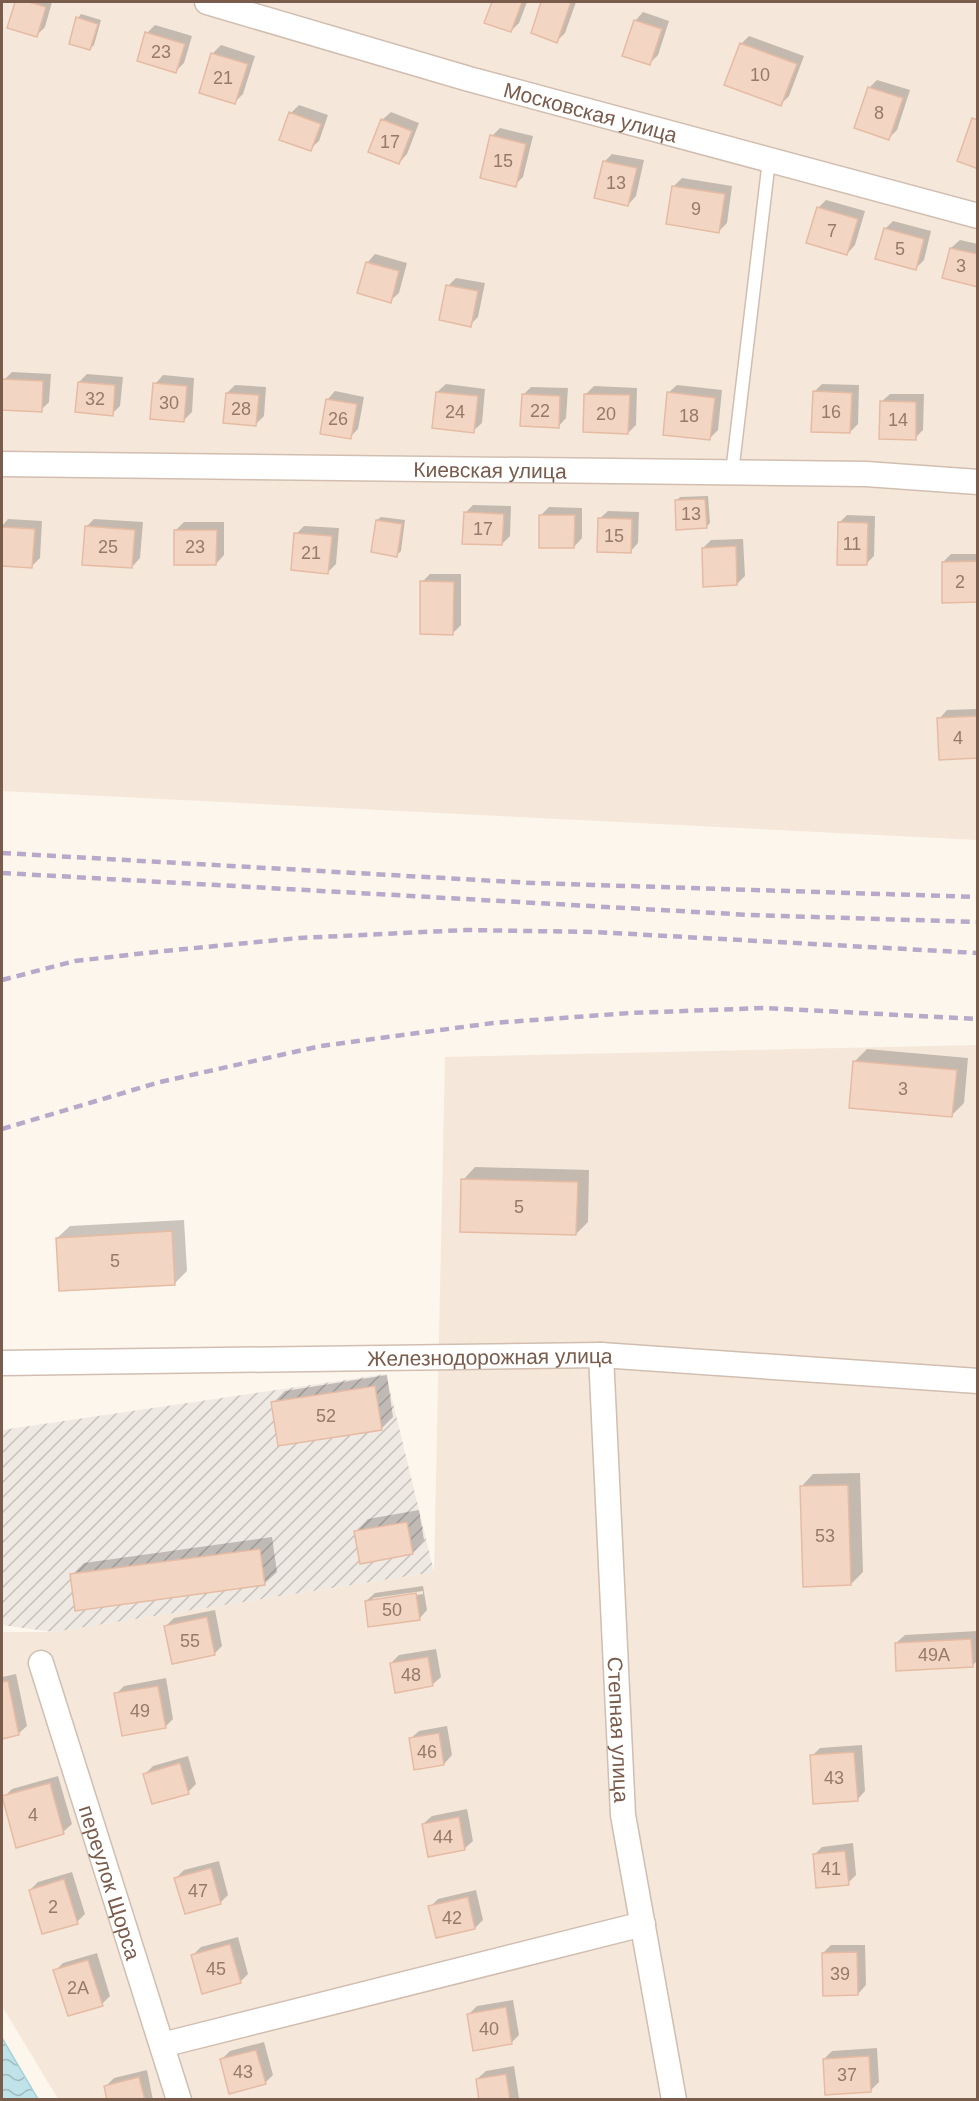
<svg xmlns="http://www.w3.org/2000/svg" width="979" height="2101" font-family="Helvetica,sans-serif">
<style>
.residential{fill:#f5e8da}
.industrial{fill:url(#industrial-furrows)}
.water{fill:url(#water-waves);stroke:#a5d3da;stroke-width:1.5}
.shadow{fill:#0003;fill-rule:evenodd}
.building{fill:#f3d5c3;stroke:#e6bba3;stroke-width:1.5}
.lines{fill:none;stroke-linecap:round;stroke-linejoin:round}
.service-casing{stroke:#d1beb0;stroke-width:15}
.minor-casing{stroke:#d1beb0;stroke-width:27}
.service{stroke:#fff;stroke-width:12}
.minor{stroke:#fff;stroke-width:24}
.rail{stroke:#b9a8c9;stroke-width:4.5;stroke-dasharray:9 6;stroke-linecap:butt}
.labels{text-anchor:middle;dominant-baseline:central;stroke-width:5;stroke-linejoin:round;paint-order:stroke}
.number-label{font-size:18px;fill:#987a6a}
.street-label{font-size:21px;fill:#7a5c4d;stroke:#fffaf3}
</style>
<defs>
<pattern id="industrial-furrows" width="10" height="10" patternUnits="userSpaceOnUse" patternTransform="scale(1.5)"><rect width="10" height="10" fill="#efe9e4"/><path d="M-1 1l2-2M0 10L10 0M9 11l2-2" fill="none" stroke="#c7c0bb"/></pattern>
<pattern id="water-waves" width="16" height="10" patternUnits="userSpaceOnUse" patternTransform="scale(1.5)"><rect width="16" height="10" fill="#bfe3e8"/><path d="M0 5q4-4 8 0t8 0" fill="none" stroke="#a0bbbe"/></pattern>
</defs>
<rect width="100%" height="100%" fill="#fdf6ec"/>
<!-- residential -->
<path class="residential" d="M2,2H977V840L2,791Z
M977,1045V2099H58L2,2006V1632H53L434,1572L445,1057Z"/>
<!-- industrial -->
<path class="industrial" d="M386,1374L434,1572L53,1632L2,1625V1430Z"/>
<!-- water -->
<path class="water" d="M2,2038L38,2099H2Z"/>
<!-- shadow -->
<path class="shadow" d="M16,2H52L45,27L37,35L9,27Z
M493,2H527L519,23L511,31L486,22Z
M543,2H576L565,33L557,41L532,32Z
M643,12L669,21L658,55L649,64L635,21Z
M81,14L101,20L94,45L90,49L78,18Z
M155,25L192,36L184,63L176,71L147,33Z
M749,36L804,56L789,96L781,104L741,44Z
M221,45L255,56L243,94L235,102L201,92L213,53Z
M877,80L910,90L897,130L889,138L869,88Z
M299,105L328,115L319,141L310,149L291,113Z
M391,112L419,123L407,154L399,163L382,120Z
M500,128L533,136L523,177L515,185L492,136Z
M612,154L644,160L636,196L628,205L604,162Z
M682,178L732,186L727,223L719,231L674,186Z
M826,200L865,211L855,245L847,254L818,208Z
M893,221L931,231L924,260L915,269L885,229Z
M960,240L978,244V285L944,277L951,248Z
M375,254L407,263L399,293L390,301L367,263Z
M456,278L485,283L478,317L470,325L448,286Z
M12,372L51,374L49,402L41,410L4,380Z
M87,374L123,377L120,406L112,414L79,382Z
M163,375L194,378L192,412L183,421L155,384Z
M446,384L485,389L482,423L473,431L437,392Z
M822,384L859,385L858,424L850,432L814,392Z
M235,385L266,387L264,416L256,424L227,393Z
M677,385L722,390L718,430L710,438L668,393Z
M594,386L637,388L636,425L628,433L586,394Z
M531,387L568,388L566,418L558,427L523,395Z
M335,391L364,397L358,429L350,437L327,400Z
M890,394H924L923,430L915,438L881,402Z
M708,496L710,523L706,527L676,501L680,497Z
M473,505L511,506L510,536L502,544L465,513Z
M549,507L582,508V538L574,547L541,515Z
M608,511L639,512L638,543L630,552L599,519Z
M847,515L875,516L874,556L866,564L839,523Z
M381,517L405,520L401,551L397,555L377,520Z
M8,519L42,521L40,558L32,566L2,564V526Z
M94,519L143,522L140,558L132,567L86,527Z
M184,522H224V555L216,564L176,530Z
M304,526L339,528L336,564L328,572L296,534Z
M743,539L745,576L737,584L703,548L711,540Z
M951,554H978V601L943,562Z
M430,574H461V625L452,634L422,582Z
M978,709V757L939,719L947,710Z
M867,1049L968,1058L964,1103L952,1115L855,1061Z
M475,1167L589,1170L588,1222L576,1234L463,1180Z
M184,1220L187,1271L174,1284L57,1238L70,1226Z
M387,1375L393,1417L381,1429L273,1403L285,1391Z
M860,1473L863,1572L851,1584L801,1487L813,1474Z
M419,1510L424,1540L412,1553L356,1531L368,1519Z
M272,1537L277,1572L264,1584L72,1575L84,1563Z
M423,1586L427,1610L419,1619L366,1601L375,1593ZM423,1591V1594L373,1601V1598Z
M215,1610L222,1646L214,1654L166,1626L174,1618Z
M978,1631V1660L972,1666L896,1643L905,1635Z
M436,1649L441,1677L432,1685L391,1663L399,1655Z
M16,1674L27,1726L18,1734L2,1737V1677Z
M166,1678L173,1719L165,1727L116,1694L124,1686Z
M447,1726L452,1755L444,1764L410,1739L419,1731Z
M862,1745L865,1791L857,1800L812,1756L820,1748Z
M188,1756L196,1784L188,1792L145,1774L153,1766Z
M58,1776L72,1824L63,1832L4,1797L12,1789Z
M467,1809L473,1841L464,1849L423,1824L432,1816Z
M853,1843L856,1875L848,1883L814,1855L822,1847Z
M219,1861L228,1895L220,1903L176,1878L184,1870Z
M72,1872L85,1914L77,1922L30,1890L38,1882Z
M476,1890L483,1920L475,1928L430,1907L438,1899Z
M238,1937L248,1974L240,1982L193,1955L201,1947Z
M831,1945H865L866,1985L858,1994L823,1953Z
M97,1953L110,1996L102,2004L55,1971L63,1963Z
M513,2000L519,2035L511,2043L469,2014L477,2006Z
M264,2042L273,2075L265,2083L222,2059L230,2051Z
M877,2048L879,2082L871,2090L824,2059L832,2051Z
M514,2066L519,2098L481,2100L477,2079L486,2071Z
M147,2070L153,2100H109L106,2086L114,2078Z"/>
<!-- building -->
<path class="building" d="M15,2H29L46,7L37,37L7,28Z
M492,2H522L511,32L484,23Z
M541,2H571L557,43L531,33Z
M76,17L98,24L90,50L69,44Z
M634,20L662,29L650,65L622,56Z
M145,32L185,44L176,73L137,61Z
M740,43L797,64L781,106L724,85Z
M211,53L248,64L235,104L199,93Z
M868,87L903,98L889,140L854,128Z
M289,112L321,124L311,151L279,140Z
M972,118L978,120V169L957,161Z
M381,119L412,131L399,164L368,152Z
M490,135L526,144L516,187L480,178Z
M603,161L637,168L628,206L594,198Z
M672,186L725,194L719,233L666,224Z
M817,207L858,219L847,255L806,243Z
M884,228L924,239L916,270L875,259Z
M950,248L978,254V287L942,278Z
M366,262L399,271L391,303L357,293Z
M446,285L478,291L471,327L439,320Z
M2,379L43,381L42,412L2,410Z
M78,382L115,385L113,416L75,412Z
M153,383L187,386L184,422L150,419Z
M813,391L852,393L850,433L811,432Z
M436,392L478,396L474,433L432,428Z
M667,392L715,398L710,440L663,435Z
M226,393L259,395L256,426L223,423Z
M522,394L560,396L559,428L520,426Z
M584,394L630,395L628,434L583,432Z
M326,399L357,404L351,439L320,434Z
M880,401L916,402V440L879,439Z
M705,499L707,528L676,530L675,500Z
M464,512L504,514L502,545L462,544Z
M539,515H575L574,548H539Z
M598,518L632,519L631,553L597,552Z
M376,520L402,524L397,557L371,552Z
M838,522L868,523L867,565H837Z
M85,526L135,530L132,568L82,565Z
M2,527L35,529L32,568L2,566Z
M174,530H217L216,565H174Z
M294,533L332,536L328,574L291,570Z
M736,546L737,585L703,587L702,548Z
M978,561V602L942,603V562Z
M420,581L454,582L453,635L420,634Z
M978,716V758L939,760L937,718Z
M853,1061L957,1070L952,1117L849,1108Z
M461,1179L578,1182L576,1235L460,1232Z
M172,1231L175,1285L59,1291L56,1238Z
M375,1386L382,1430L278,1446L271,1402Z
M848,1485L851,1585L803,1587L800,1486Z
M407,1522L413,1554L360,1564L354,1531Z
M260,1549L265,1585L75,1611L70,1574Z
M416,1593L420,1620L368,1627L365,1601Z
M207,1617L215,1655L172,1664L164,1626Z
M971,1639L973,1667L896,1671L895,1643Z
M428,1657L433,1686L395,1693L390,1663Z
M8,1681L19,1735L2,1739V1682Z
M158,1686L166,1728L122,1736L114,1693Z
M439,1733L444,1765L414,1770L409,1738Z
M854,1752L858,1801L813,1804L810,1755Z
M180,1763L189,1794L152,1804L143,1774Z
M50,1783L64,1834L16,1848L2,1796Z
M459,1817L465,1850L428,1857L422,1824Z
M845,1851L849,1885L816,1888L813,1854Z
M211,1868L221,1904L185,1914L174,1878Z
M64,1879L78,1924L42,1934L29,1890Z
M468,1897L475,1929L436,1938L428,1906Z
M230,1944L241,1983L202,1994L191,1955Z
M857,1952L858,1995L823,1996L822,1953Z
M88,1960L103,2006L68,2016L53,1970Z
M506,2007L512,2044L473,2051L467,2014Z
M256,2050L266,2084L229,2094L220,2059Z
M869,2056L871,2092L825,2095L823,2059Z
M506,2074L510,2100H479L476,2079Z
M139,2077L145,2100H107L104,2086Z"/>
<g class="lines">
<!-- service casing -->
<g class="service-casing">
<path id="service" d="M732,473L769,160"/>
</g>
<!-- minor casing -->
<g class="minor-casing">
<g id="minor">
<path id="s1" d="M207,2L469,79L978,216"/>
<path id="s2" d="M2,464L866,474L978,482"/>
<path id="s3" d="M601,1355L623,1815L674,2100"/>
<path id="s4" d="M2,1363L601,1355L978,1381"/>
<path id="s5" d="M41,1663L179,2100"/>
<path d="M162,2045L643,1924"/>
</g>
</g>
<!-- service -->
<use href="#service" class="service"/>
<!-- minor -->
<use href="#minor" class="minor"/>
<!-- rail -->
<path class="rail" d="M2,853L532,883L978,897
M2,873L750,915L978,922
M2,980L75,961L164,951L299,938L466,930L594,932L978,953
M2,1129L160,1082L321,1046L493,1023L630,1013L764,1008L978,1019"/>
</g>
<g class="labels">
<!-- number labels -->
<g class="number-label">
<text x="161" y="52">23</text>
<text x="760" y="75">10</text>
<text x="223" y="78">21</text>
<text x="879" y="113">8</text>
<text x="390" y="142">17</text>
<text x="503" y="161">15</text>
<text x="616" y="183">13</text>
<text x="696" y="209">9</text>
<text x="832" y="231">7</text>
<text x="900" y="249">5</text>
<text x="961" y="266">3</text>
<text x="95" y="399">32</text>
<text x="169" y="403">30</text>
<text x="241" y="409">28</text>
<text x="540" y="411">22</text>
<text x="455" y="412">24</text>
<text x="831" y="412">16</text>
<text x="606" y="414">20</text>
<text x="689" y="416">18</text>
<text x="338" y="419">26</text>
<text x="898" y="420">14</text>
<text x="691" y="514">13</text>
<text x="483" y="529">17</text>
<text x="614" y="536">15</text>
<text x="852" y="544">11</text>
<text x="108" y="547">25</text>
<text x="195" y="547">23</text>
<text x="311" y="553">21</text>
<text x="960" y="582">2</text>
<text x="958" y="738">4</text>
<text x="903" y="1089">3</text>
<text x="519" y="1207">5</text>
<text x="115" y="1261">5</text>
<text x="326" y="1416">52</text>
<text x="825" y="1536">53</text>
<text x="392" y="1610">50</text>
<text x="190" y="1641">55</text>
<text x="934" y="1655">49А</text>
<text x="411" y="1675">48</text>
<text x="140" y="1711">49</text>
<text x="427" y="1752">46</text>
<text x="834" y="1778">43</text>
<text x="33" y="1815">4</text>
<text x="443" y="1837">44</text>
<text x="831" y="1869">41</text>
<text x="198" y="1891">47</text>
<text x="53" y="1907">2</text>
<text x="452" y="1918">42</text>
<text x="216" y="1969">45</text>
<text x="840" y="1974">39</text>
<text x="78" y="1988">2А</text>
<text x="489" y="2029">40</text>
<text x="243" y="2072">43</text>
<text x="847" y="2075">37</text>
</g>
<!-- street labels -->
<g class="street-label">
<text stroke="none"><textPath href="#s1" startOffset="399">Московская улица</textPath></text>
<text stroke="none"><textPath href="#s2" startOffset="488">Киевская улица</textPath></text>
<text stroke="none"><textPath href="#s4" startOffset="488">Железнодорожная улица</textPath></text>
<text stroke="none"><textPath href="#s3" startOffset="375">Степная улица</textPath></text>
<text stroke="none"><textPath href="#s5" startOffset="230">переулок Щорса</textPath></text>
</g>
</g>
<!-- border -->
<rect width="979" height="2101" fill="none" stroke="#7a5c4d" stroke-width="6"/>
</svg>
